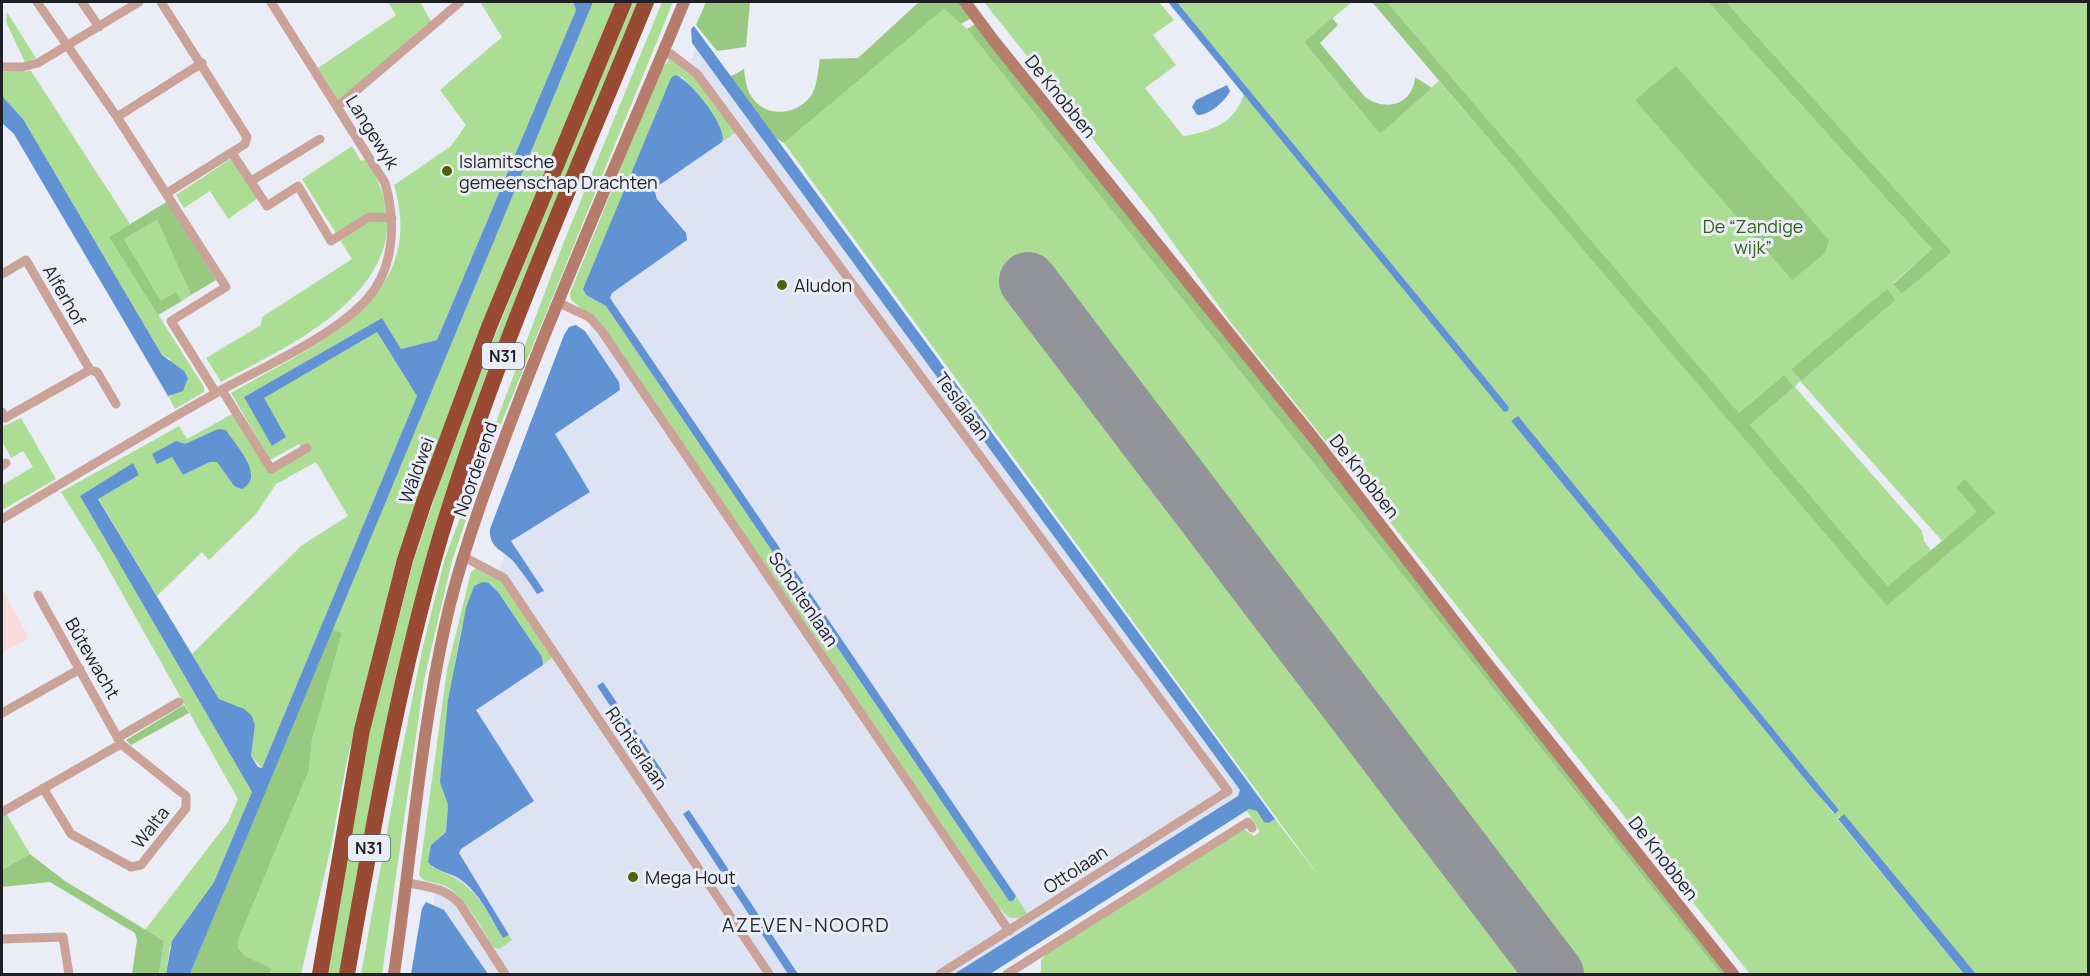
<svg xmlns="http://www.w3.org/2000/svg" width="2090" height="976" font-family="Manrope,sans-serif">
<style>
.built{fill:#dde3f3}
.education{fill:#f7dcde}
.green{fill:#abdd95;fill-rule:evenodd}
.forest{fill:#97c981}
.water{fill:#6193d4}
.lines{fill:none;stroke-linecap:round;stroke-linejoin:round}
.runway{stroke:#92949a;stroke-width:58}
.street{stroke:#caa297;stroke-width:9}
.secondary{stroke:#b67d6d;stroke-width:12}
.highway{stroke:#984a33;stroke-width:16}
.poi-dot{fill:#506208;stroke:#eaedf6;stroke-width:2}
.labels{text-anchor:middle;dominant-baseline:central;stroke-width:6;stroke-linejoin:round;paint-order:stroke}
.shield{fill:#eaedf6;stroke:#5c5e62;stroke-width:1.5}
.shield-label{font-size:16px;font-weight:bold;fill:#1f2023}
.street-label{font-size:18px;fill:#1f2023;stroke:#eaedf6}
.poi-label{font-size:18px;fill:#1f2023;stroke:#eaedf6;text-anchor:start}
.park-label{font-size:18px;fill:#34621a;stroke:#eaedf6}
.neighbourhood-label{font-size:20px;letter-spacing:1.5px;fill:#292b32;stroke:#eaedf6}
</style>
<rect width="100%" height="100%" fill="#eaedf6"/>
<!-- built -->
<path class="built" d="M698,42L1252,799L974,974H421L483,613Z"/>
<!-- education -->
<path class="education" d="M2,588L29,638L2,653Z"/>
<!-- green -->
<path class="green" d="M388,2H420L431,21L339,101L318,68L396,15Z
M480,2H573L576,10L437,340L401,349L382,318L244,397L285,437L263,398L377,332L417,396L262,768L251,756L255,726L228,703L219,699L192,654L301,546L348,516L316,462L276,484L256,514L209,560L202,552L157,596L98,498L139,475L80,496L252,792L214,882L170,947L166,974H159L164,941L145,930L228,822L238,799L100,554L61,492L179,426L187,439L234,413L270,473L305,454L299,444L270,460L231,393C313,345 429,302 394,185L451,146L466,125L440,90L502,37ZM218,429L242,489L234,486L217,462H210L183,475L172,456L185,444Z
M593,2H619L397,561L347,760L331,847L301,974H269L271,969L245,956L238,948L239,938L309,770L312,740L342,633L332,629Z
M630,2H641L456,475L341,974H325L370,729L413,563L456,432Z
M662,2H673L485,463L452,561L424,680L382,974H361L401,756L422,650L445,558L563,244Z
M984,2H1159L1174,20L1153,35L1176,65L1145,88L1183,136C1211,132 1235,123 1244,94L1505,412L1509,407L1177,2H1352L1304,42L1380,134L1439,81L1888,605L1994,513L1965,479L1957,487L1978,512L1942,541L1800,381L1795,387L1922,531L1924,541L1931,550L1889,587L1750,425L1794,387L1784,375L1739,413L1387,2H1708L1932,249L1893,283L1902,294L1952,252L1726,2H2088V974H1976L1839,816L1838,820L1964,974H1750L1229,320L1150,211ZM1887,290L1896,300L1801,381L1791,369ZM1518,417L1839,810L1834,814L1511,421Z
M944,9L967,29L1721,974H1581L1042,270L1013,293L1533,974H1037L1041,972V961L1046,954L1244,829L1254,836L1260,832L1247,811L1249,809L1257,811L1269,823L1275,819L1321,879L784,143Z
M7,12L36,58L25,62L6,22Z
M671,54L698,79L736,132L722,142C729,128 693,86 681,76L583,289L586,295L606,306L1009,901H1013L1016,896L1027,913L1021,918H1010L999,908L604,327L571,300L570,293L662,67L667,63Z
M31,71L130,224L109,237L204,387V392L175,409L168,396L171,397L170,359L162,355L23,119L2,96V72Z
M352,146L361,161L368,159C375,176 385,194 387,211C396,299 284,348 221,382L206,358L261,325L262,317L352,259L302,179Z
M232,158L258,198L228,219L210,191L184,208L176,195Z
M157,220L191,295L182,301L176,292L161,301L124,239Z
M21,418L56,479L2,510V485L33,467L23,451L11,458L2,441V427Z
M477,567L499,578L553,657L543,665L542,657L498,592L490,583L474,586C450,656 448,722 446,796L448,805L446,832L431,845L432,867C477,886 478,898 503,938L509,935L512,940L499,949L494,948C481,928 468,900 448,887C439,881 425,885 419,875L447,670L471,572Z
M6,813L30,854L2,870V816Z"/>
<!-- forest -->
<path class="forest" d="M706,2H750L746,47L717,51L696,25Z
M919,2H963L973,17L961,24L944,9L784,143L769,134L728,78L744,69C745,78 746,88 751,96C765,118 796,116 811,96C817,87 818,70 820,59L858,58Z
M1372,2H1387L1739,413L1784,375L1794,387L1750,425L1888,586L1977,512L1956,487L1965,479L1995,513L1887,606Z
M1708,2H1726L1952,252L1902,294L1893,284L1932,249Z
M1332,18L1338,25L1320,43L1365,97C1386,112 1413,105 1415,77L1432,88L1380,134L1304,42Z
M977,23L1730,974H1721L967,29Z
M1676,66L1829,240L1825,253L1792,280L1635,100Z
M168,201L216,280L191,295L157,220L124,239L161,301L176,292L182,301L158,315L109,237Z
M1887,289L1896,300L1801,381L1791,369Z
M332,629L342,633L312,740L309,770L239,938L238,948L245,956L272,969L269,974H190Z
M184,705L189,713L131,745L126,740Z
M30,854L65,881L164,941L159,974H132L137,940L135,933L50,882L2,887V870Z"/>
<!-- water -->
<path class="water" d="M573,2H593L190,974H166L172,941L214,882L252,792L80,496L133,463L139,475L98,499L219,699L244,709L252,716L255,726L251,756L258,767L262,768L417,396L377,332L264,398L286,437L272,446L244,397L382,318L401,349L437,340L568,29L576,10Z
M1168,2H1177L1509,407L1508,411L1504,412Z
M694,26L1275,819L1269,823L1264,822L1257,811L1249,809L990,974H954L1238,796L1240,790L692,43L691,29Z
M675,75C689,78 729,128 722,142L658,186L655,192L657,199L686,233L687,240L612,293L610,298L1016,896L1013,901H1009L606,306L586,295L583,289L671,78Z
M1227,85L1230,91C1226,101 1208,116 1197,115L1192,107L1196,100Z
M2,96L23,119L162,355L184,371L188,378L183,391L168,396L14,134L2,123Z
M576,325L585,331L619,382L620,390L555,434L590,492L511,541L544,591L537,594C530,583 522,572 514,562C502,549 489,549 490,529L564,335L569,327Z
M1518,416L1839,810L1835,814L1814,790L1511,421Z
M218,429L226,430C236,446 266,476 242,489L234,486L217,462H210L183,475L172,457L157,464L152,454L176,441L185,444Z
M483,582L489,583L498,592L542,657L543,665L476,710L534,801L461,849L459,853L509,935L503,938C491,919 480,893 461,880C451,872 436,872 428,862L431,845L446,832L448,805L440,782L448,700L466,608L474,586Z
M603,682L667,778L661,782L597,686Z
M689,810L798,974H788L683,814Z
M1844,814L1976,974H1964L1838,819Z
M426,902L444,910L488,974H411L422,908Z"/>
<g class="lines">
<!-- runway -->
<path class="runway" d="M1028,281L1555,974"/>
<!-- street -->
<path class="street" d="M37,2L117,117L226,287L171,321L216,393
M82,2L99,27
M161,2L247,137L245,144L167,193
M662,54H671L697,74L1228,791L940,974
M2,67H22L38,63L139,2
M337,107L460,2
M117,117L202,63
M232,153L267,206L298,186L331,241L369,217L392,218
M251,181L320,139
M2,274L26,260L90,370L5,418L2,412
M557,302L589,317L601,330L1009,931
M90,370L97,372L116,404
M222,390L271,469L307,448
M2,466L6,463
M2,519C75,475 150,430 225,388C268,365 335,335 367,299C395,268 396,220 385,183L271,2
M464,557L504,578L769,974
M2,713L80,669
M119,737L179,702
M43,788L71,834L131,867L141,865L186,808V796L121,744
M2,812L121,744L38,595
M408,883C429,887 445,888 460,904L505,974
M2,939L63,937L69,974
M1007,974L1248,822L1252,828"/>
<!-- secondary -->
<path class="secondary" d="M965,2L994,41L1315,440L1485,661L1733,974
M394,974C412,852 421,724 450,604C468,533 495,464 521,395C572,262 630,133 684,2"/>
<!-- highway -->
<path class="highway" d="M320,974L362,730L405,560L424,502L489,327L624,2
M347,974C373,828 398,681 440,538C495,355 574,178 646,2"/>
</g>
<!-- markers -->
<g class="poi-dot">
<circle cx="447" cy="171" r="6"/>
<circle cx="782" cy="285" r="6"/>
<circle cx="633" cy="877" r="6"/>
</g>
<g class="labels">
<!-- shield labels -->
<g class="shield">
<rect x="482" y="343" width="42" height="26" rx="4.5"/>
<rect x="348" y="835" width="42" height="26" rx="4.5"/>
</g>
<g class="shield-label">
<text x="503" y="356">N31</text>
<text x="369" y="848">N31</text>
</g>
<!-- street labels -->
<g class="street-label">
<text transform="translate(1061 96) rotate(51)">De Knobben</text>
<text transform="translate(373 132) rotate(58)">Langewyk</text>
<text transform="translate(65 295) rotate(60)">Alferhof</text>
<text transform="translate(963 406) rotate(54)">Teslalaan</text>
<text transform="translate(475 469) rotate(-71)">Noorderend</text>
<text transform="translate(416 470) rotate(-70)">Wâldwei</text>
<text transform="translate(1365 476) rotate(52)">De Knobben</text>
<text transform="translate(804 599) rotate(56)">Scholtenlaan</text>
<text transform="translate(93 658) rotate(60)">Bûtewacht</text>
<text transform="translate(637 748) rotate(56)">Richterlaan</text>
<text transform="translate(150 827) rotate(-52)">Walta</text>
<text transform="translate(1664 858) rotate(52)">De Knobben</text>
<text transform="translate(1075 869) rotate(-33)">Ottolaan</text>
</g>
<!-- poi labels -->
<g class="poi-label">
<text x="459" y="161">Islamitsche<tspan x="459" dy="21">gemeenschap Drachten</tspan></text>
<text x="794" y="285">Aludon</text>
<text x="645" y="877">Mega Hout</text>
</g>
<!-- park labels -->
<g class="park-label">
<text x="1753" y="226">De “Zandige<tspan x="1753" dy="21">wijk”</tspan></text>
</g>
<!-- neighbourhood labels -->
<g class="neighbourhood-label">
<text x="806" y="924">AZEVEN-NOORD</text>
</g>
</g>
<!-- border -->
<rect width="2090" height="976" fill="none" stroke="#1f2023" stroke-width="6"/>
</svg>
